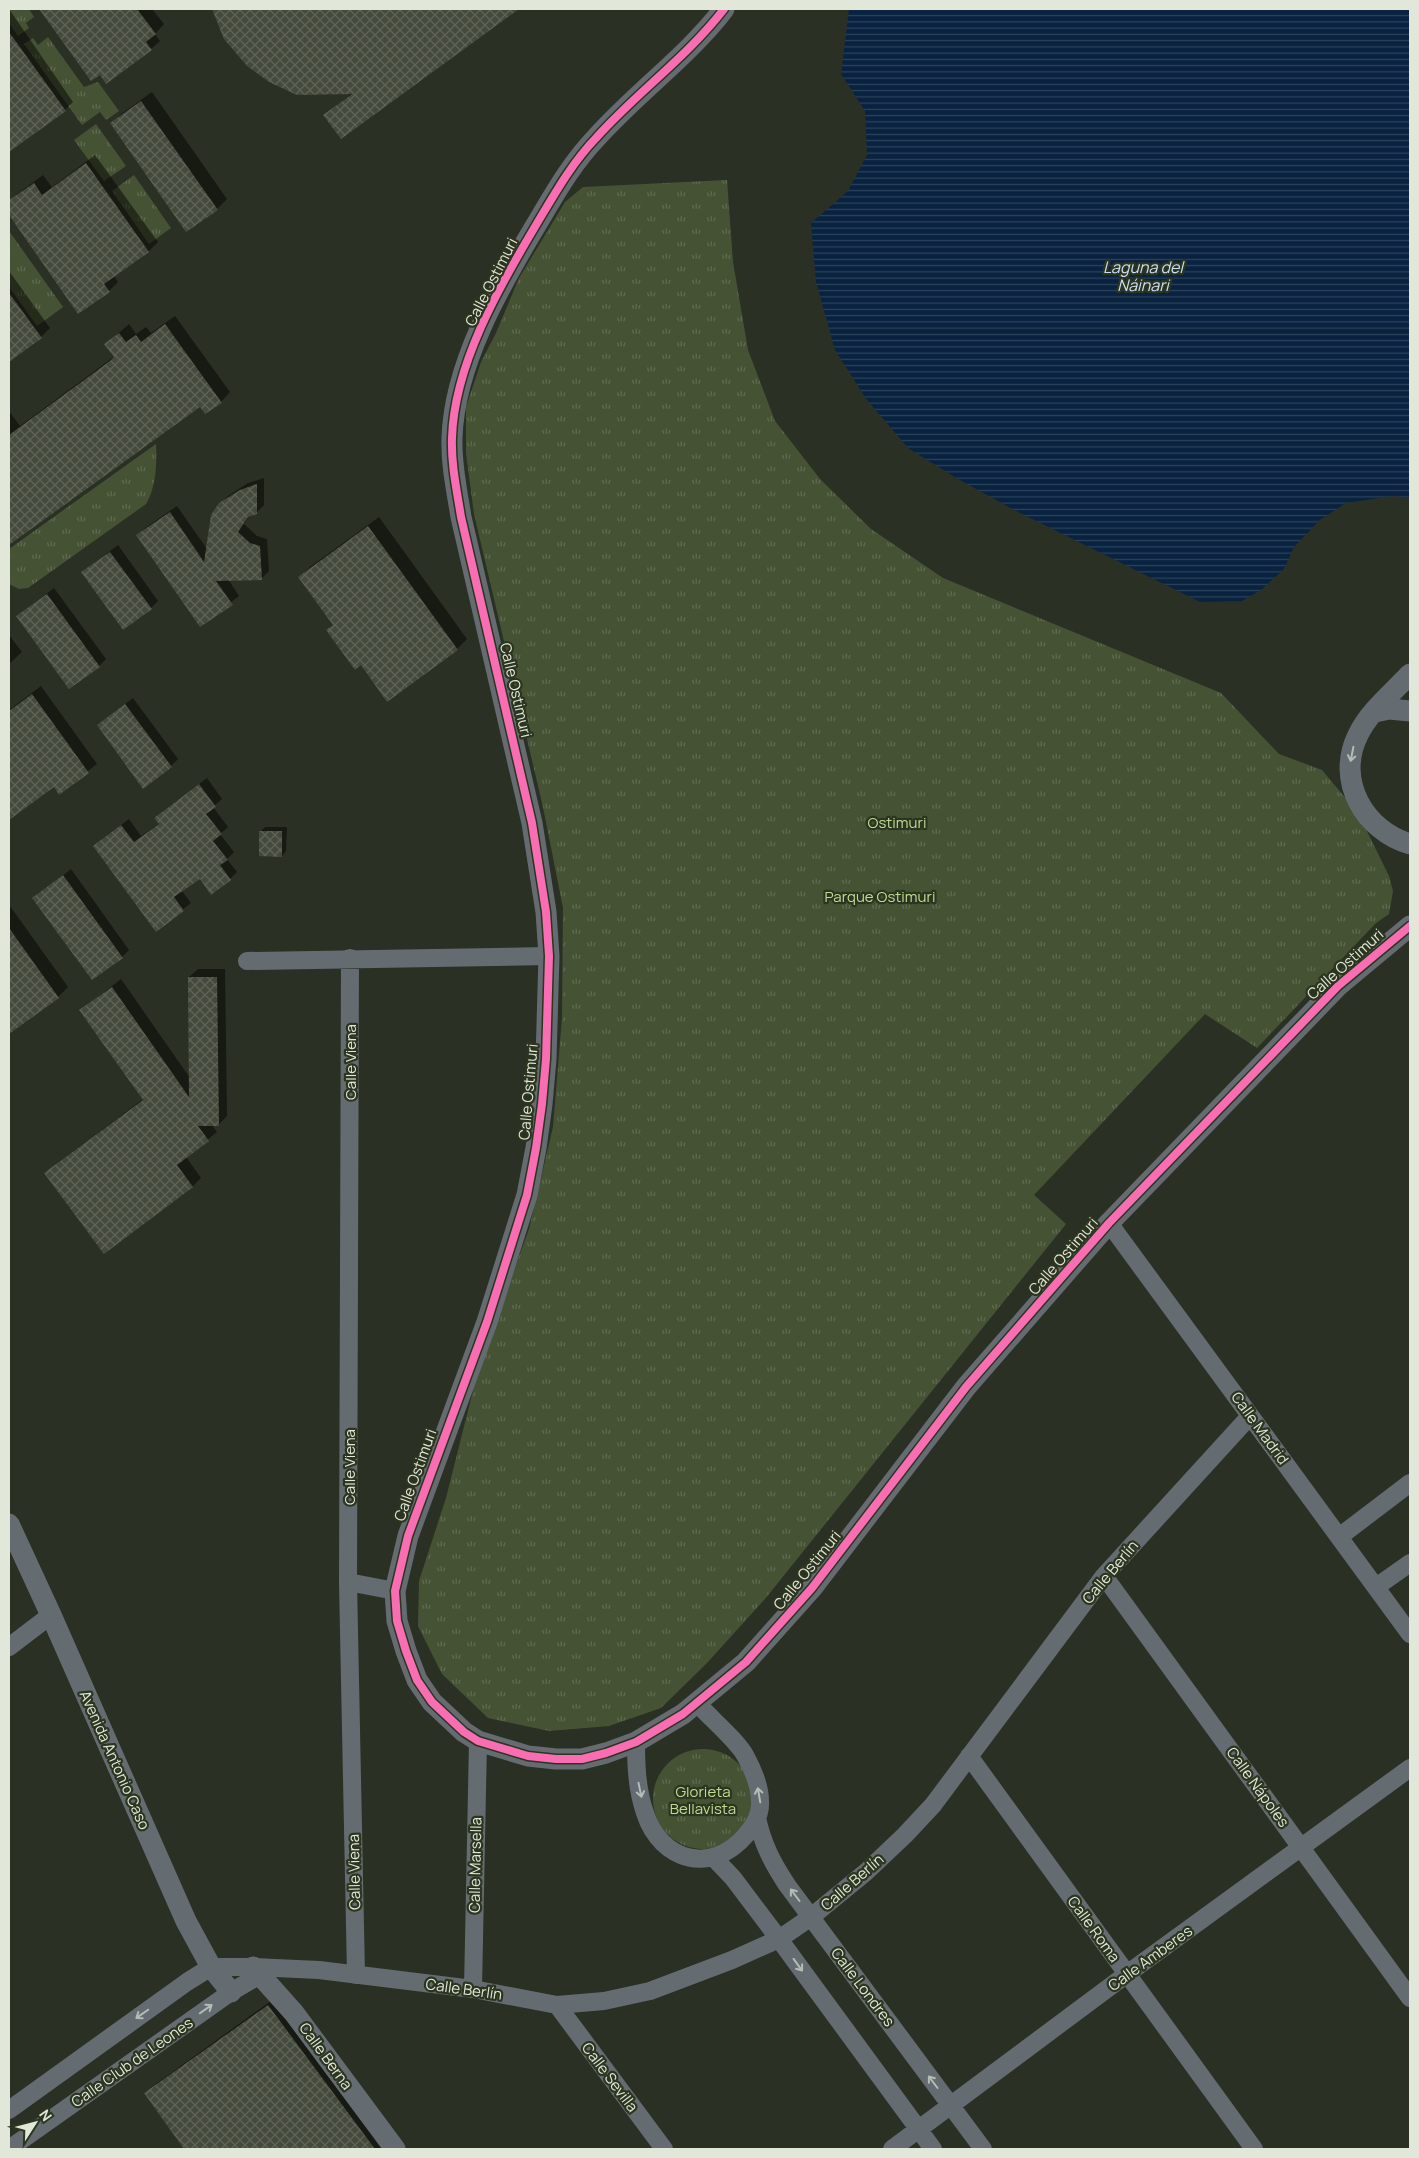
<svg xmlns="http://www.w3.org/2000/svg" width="1419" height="2158" font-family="Manrope,sans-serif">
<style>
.grass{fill:url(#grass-tufts)}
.water{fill:url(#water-rules)}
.shadow{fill:#0007}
.building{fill:url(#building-cross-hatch)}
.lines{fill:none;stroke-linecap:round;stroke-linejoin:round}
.minor{stroke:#646c71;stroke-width:18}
.tertiary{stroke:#646c71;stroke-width:21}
.cycleway-casing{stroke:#2c351f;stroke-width:11}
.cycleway{stroke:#f96db3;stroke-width:8}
.oneway{stroke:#b5bcb5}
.labels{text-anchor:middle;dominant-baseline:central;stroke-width:4.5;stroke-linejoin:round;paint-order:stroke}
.street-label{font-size:15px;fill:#e1e7d9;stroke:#2c351f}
.park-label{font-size:15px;fill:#bfdc93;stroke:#2c351f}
.water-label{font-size:16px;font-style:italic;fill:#ccdff8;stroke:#2c351f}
</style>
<defs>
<pattern id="grass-tufts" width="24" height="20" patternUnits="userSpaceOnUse" patternTransform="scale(1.25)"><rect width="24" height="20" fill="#465234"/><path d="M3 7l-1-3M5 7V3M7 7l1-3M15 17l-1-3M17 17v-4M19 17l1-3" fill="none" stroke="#606b51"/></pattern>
<pattern id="water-rules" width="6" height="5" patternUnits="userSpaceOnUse" patternTransform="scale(1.25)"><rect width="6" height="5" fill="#092240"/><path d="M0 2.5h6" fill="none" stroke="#2d425b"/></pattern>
<pattern id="building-cross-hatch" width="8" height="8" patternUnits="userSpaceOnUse" patternTransform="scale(1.25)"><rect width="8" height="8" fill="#444a3c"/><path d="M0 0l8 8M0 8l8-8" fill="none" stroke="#5f6458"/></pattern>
</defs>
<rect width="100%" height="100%" fill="#2b3024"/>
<!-- grass -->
<path class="grass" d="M9,9H29L34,17L26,23L29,28L18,36L9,23Z
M48,37L84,87L98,82L119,111L106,120L100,112L82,125L24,44L33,38L38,45Z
M96,124L126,166L104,181L74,140Z
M134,175L171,228L149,244L112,191Z
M727,180L733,262L748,350L775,421L820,479L871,529L943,578L1221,693L1279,754L1322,770L1358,813L1389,876L1393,891L1389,914L1376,923L1257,1048L1205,1014L1034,1195L1066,1224L765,1599L707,1663L661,1708L609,1726L549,1731L488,1718L442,1674L418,1626L419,1581L446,1498L479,1367L529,1229L553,1127L562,1018L563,908L543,807L474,514L466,453V407L481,362L496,333L519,278L565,202L583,187Z
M9,231L63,307L37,326L9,287Z
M156,444C157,463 156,488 146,504L28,588L19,589L9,584V549Z
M653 1799a50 50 0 1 1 100 0a50 50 0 1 1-100 0Z"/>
<!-- water -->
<path class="water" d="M849,9H1410V498L1394,496L1346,503L1320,520L1294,547L1284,569L1261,590L1242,601L1200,602L1016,511L958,479L908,448L867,400L835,350L816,282L811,223L848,191L867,155L865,111L841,74Z"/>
<!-- shadow -->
<path class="shadow" d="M9,9L73,102L65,110L12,148L9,143Z
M40,9H152L164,24L155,34L160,41L151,49L106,82L100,73L92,79Z
M214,9H517L341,137L325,115L352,93L225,38Z
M152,92L227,199L217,209L111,124L121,114Z
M95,155L158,242L149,251L114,276L118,282L109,291L79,312L9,212V200L43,175L52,187Z
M9,271L50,328L41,337L9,361Z
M175,316L230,392L221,402L200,405L9,543V411L20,426L115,356L106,344L129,324L136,334L146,327L151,333Z
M264,478V505L256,513L250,515L244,524L257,536L267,539L269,571L262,578L228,579L239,596L200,626L138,535L145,528L177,506L207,549L220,504L228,496L248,483Z
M379,517L467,639L457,649L334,624L300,577L310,567Z
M118,545L158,601L151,608L83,572Z
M54,588L106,659L99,666L18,616Z
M9,635L22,652L9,664Z
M41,686L97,764L59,793L54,785L9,819V710Z
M133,698L178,759L171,766L98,725Z
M207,778L222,799L213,807L228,827L220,834L234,852L227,859L237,872L230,879L200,878L182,891L191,903L156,930L94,846L129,819L141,836L160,823L156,818L163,811Z
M265,827H287L286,851L282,856L261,831Z
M71,869L129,950L122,957L34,898Z
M10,906L68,987L58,997L9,1033Z
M198,969H225L227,1116L218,1125H212L217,1132L186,1157L201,1178L193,1186L104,1252L46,1174L55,1165L143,1099L80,1011L121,979L190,1078L189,977Z
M275,1998L388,2149H185L146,2093L153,2086Z"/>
<!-- building -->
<path class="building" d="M39,9H137L156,34L146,42L152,50L106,84L100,75L91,81Z
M212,9H519L341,139L323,115L352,94L297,95L269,82L247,66L224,39Z
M9,32L66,111L9,152Z
M141,101L218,210L186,232L110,123Z
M86,163L149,252L104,284L110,292L78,314L9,215V200L34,183L42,195Z
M9,293L42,338L9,362Z
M165,324L222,403L205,414L200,407L9,545V435L110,361L114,357L104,344L119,333L126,342L136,335L141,342Z
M257,484V514L248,517L238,532L250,543L260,546L262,580L216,581L233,605L200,627L136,535L170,512L204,562L211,515L219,503L240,490Z
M368,526L458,650L387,702L361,665L355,670L326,630L333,625L298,577Z
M110,552L152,609L123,630L81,572Z
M47,594L100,667L69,689L16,616Z
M32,694L89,773L59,795L54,787L9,820V711Z
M125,704L172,767L143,789L97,725Z
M199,784L216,807L206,814L222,834L213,841L228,860L220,865L231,880L211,895L200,879L174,897L184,911L156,932L93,846L121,825L134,842L159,824L154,818Z
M259,831H282V857L259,856Z
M63,875L123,958L92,980L32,898Z
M9,928L59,998L9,1034Z
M188,977H217L219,1126H198L209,1141L177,1165L193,1187L104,1254L44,1173L143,1100L79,1010L112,987L189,1097Z
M268,2005L375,2149H184L144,2093Z"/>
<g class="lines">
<!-- minor -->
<path class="minor" d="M350,958L348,1582L356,1975
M247,961L549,956
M1109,1223L1410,1634
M1339,1537L1410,1483
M1104,1576L1410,1998
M348,1582L395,1591
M1376,1587L1410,1563
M9,1647L51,1615
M636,1742C636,1766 637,1790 645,1813C661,1862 712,1875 746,1835C754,1826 761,1814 760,1801C760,1787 753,1770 746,1757C738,1741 711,1719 698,1704
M969,1756L1254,2149
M757,1818C763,1845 772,1862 787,1885L983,2149
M714,1858L733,1878L779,1939L933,2149
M473,1989L478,1741
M557,2005L664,2149
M9,2110L187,1982L211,1967H253L319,1970L473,1989L557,2005L604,2001L650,1991L732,1960L779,1939L811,1917L866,1872L905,1835L933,1805L1104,1576L1250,1416
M9,2149L231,1992L270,1969
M892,2149L1127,1974L1410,1768"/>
<!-- tertiary -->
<path class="tertiary" d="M724,9C687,57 636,93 596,138C571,164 554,195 536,225C499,287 454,365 452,438C451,465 457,491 461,517L532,823L546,912L549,956L546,1059L542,1104L536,1148L527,1195L487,1322L408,1536L395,1591L397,1621L406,1651L417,1680L432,1702L464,1732L478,1741L528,1756L556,1759H582L606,1753L636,1742L683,1714L746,1662L812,1588L966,1387L1109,1223L1338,986L1410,926
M1410,674C1392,693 1369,712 1358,735C1335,781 1365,831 1410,844
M1375,712L1389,709L1410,711
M9,1524L51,1615L186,1921L211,1967L231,1992
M253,1967L294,2013L395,2149"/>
<!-- cycleway casing -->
<g class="cycleway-casing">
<path id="cycleway" d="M724,9C687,57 636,93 596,138C571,164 554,195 536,225C499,287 454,365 452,438C451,465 457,491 461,517L532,823L546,912L549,956L546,1059L542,1104L536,1148L527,1195L487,1322L408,1536L395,1591L397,1621L406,1651L417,1680L432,1702L464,1732L478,1741L528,1756L556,1759H582L606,1753L636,1742L683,1714L746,1662L812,1588L966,1387L1109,1223L1338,986L1410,926"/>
</g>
<!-- cycleway -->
<use href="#cycleway" class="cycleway"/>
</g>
<!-- one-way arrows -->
<defs><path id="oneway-shaft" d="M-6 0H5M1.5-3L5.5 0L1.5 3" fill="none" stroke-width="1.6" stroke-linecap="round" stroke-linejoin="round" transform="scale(1.25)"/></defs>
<g class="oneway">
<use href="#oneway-shaft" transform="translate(1352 754) rotate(101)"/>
<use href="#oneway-shaft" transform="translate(640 1790) rotate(78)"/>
<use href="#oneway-shaft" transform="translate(759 1795) rotate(-100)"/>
<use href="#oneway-shaft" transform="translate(795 1895) rotate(-127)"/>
<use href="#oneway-shaft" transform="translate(798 1965) rotate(54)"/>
<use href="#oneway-shaft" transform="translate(206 2009) rotate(-35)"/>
<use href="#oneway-shaft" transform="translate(142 2014) rotate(145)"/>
<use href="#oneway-shaft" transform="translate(933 2082) rotate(-127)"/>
</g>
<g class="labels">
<!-- street labels -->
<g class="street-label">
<text transform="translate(491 282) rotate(-63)">Calle Ostimuri</text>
<text transform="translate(516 690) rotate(77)">Calle Ostimuri</text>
<text transform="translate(1345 964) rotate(-42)">Calle Ostimuri</text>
<text transform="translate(350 1062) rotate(-90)">Calle Viena</text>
<text transform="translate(528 1092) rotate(-85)">Calle Ostimuri</text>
<text transform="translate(1063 1256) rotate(-49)">Calle Ostimuri</text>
<text transform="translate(1260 1428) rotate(54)">Calle Madrid</text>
<text transform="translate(349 1467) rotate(-90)">Calle Viena</text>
<text transform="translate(415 1475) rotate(-70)">Calle Ostimuri</text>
<text transform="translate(807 1570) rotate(-51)">Calle Ostimuri</text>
<text transform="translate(1110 1572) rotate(-50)">Calle Berlín</text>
<text transform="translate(115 1760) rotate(66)">Avenida Antonio Caso</text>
<text transform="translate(1258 1787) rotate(54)">Calle Nápoles</text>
<text transform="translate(475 1865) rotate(-89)">Calle Marsella</text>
<text transform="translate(354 1872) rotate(-91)">Calle Viena</text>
<text transform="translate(852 1882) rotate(-41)">Calle Berlín</text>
<text transform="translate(1094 1929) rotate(54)">Calle Roma</text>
<text transform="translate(1150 1958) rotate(-36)">Calle Amberes</text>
<text transform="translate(863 1987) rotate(53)">Calle Londres</text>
<text transform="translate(464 1989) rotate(8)">Calle Berlín</text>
<text transform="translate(326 2056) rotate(54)">Calle Berna</text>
<text transform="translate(132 2062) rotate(-35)">Calle Club de Leones</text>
<text transform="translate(610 2077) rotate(53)">Calle Sevilla</text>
</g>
<!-- park labels -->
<g class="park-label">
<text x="897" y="822">Ostimuri</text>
<text x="880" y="896">Parque Ostimuri</text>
<text x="703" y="1791">Glorieta<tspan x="703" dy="17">Bellavista</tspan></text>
</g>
<!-- water labels -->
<g class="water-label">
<text x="1143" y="267">Laguna del<tspan x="1143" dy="18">Náinari</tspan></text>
</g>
</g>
<!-- border -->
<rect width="1419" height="2158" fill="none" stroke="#e1e7d9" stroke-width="20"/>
<!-- north arrow -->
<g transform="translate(35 2123) rotate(54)" stroke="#2c351f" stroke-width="4" paint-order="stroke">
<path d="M0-4L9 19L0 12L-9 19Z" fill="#e1e7d9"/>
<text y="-8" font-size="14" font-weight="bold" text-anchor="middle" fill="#e1e7d9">N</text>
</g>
</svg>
